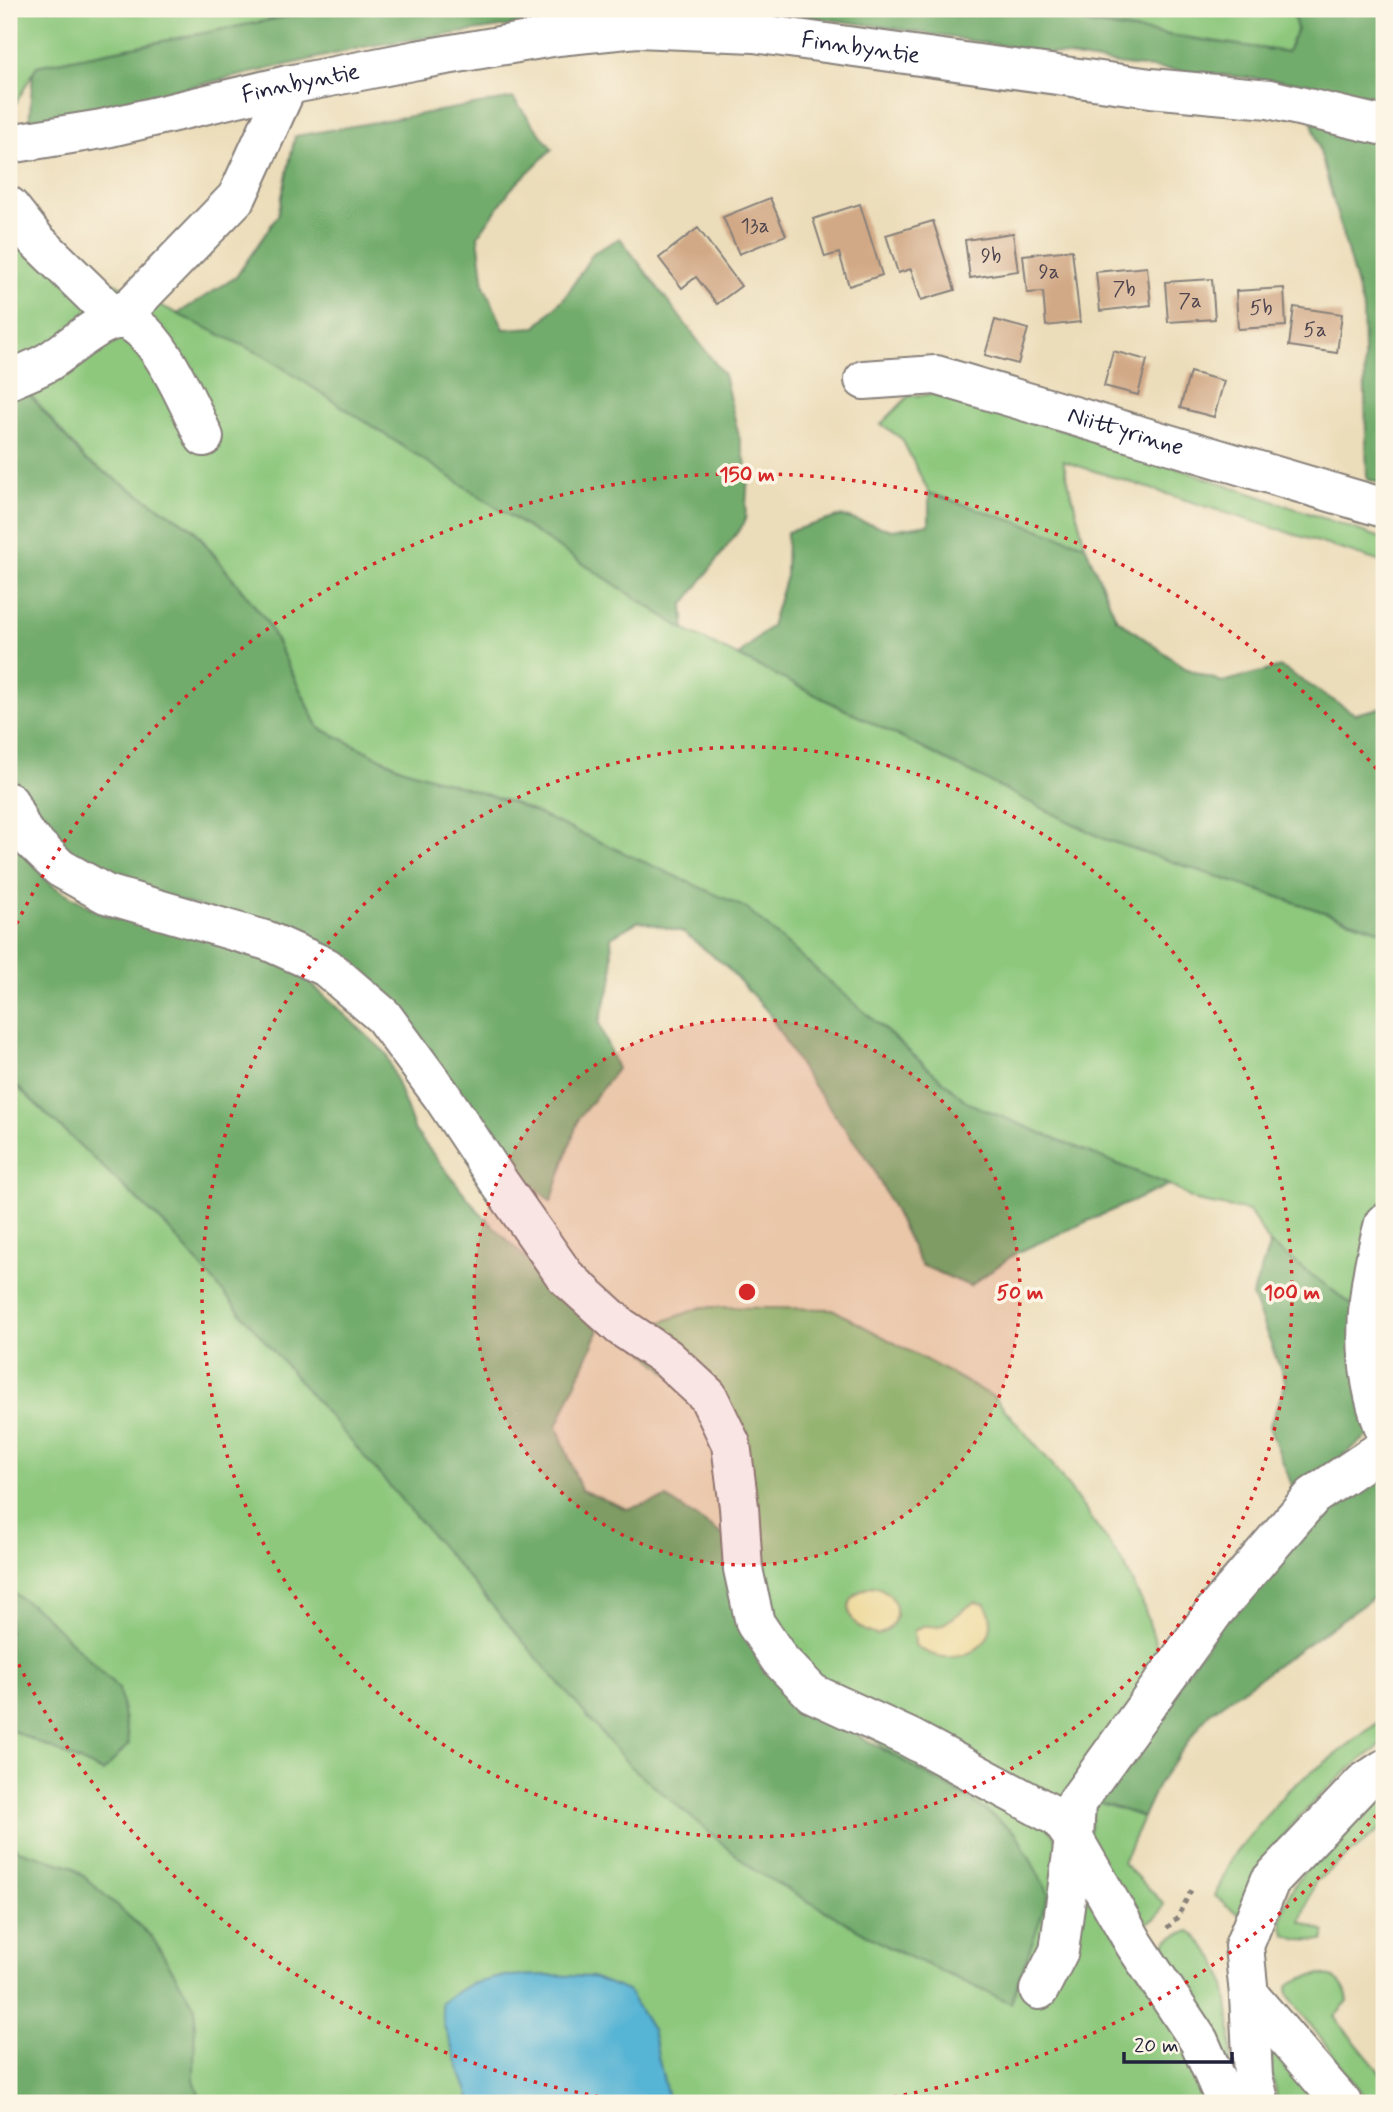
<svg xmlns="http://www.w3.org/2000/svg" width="1393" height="2112" font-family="Mynerve,sans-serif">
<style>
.green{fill:#8dc87d;stroke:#58755c;stroke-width:2}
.forest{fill:#72ac6c;stroke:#4a6754;stroke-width:2}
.sand{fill:#eeda9e;stroke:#887e6c;stroke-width:2}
.water{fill:#56b4d4;stroke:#3c6b88;stroke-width:2}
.building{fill:#d2a986}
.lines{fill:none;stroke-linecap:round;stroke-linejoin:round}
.minor-casing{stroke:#87807a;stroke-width:42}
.path{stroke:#87807a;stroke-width:4.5;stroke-dasharray:5 5;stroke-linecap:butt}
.minor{stroke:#fff;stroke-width:38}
.ring{fill:none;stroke:#d62828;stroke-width:3.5;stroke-dasharray:3.5 7}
.labels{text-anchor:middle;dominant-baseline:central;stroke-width:7;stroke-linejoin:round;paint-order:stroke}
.number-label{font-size:21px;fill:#4e444e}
.street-label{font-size:24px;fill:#22223b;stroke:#fcf5e5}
.centre{fill:#d62828;stroke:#fcf5e5;stroke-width:3.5}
.ring-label{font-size:21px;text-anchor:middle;font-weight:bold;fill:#d62828;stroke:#fcf5e5;stroke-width:7;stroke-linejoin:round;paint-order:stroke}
</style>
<rect width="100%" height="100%" fill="#fcf5e5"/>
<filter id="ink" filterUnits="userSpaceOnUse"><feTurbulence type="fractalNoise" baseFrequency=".0143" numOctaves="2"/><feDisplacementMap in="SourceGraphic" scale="14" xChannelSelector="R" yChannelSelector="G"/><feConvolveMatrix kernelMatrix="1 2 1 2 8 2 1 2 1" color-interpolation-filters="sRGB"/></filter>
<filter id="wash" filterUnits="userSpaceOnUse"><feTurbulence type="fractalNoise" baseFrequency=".00686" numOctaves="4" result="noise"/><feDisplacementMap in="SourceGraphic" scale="28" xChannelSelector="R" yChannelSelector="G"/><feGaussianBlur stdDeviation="1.57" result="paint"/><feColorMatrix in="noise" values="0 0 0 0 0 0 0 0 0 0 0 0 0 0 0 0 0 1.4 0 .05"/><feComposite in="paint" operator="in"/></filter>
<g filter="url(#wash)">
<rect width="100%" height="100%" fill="#ecddba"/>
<!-- green -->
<path class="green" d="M9,9H326L37,66L9,115Z
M1058,9H1292L1297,29L1287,52L1089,23Z
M9,187L69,261L263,355L685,630L1104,839L1384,932V1319L1355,1307L1270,1244L1249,1211L1196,1201L1169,1185L968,1103L746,908L401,768L319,728L266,620L194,529L84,459L9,369Z
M934,394L1075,433L1384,539V563L1063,461L1085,545L929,493L902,439L881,424L909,396Z
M9,1079L167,1227L754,1870L892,1949L1011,2003L1016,1833L971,1800L892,1754L803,1681L758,1568L698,1400L645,1353L654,1325L702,1307L832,1309L994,1397L1052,1464L1124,1564L1144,1607L1161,1660L1048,1827L1185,2044L1210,2103H9Z
M1384,1718V1743C1337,1777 1294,1815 1262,1865C1253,1881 1246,1899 1239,1915L1215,1896L1232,1857L1287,1791Z
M1384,1789V1826L1315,1882L1301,1922L1325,1932L1323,1941L1298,1940L1286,1935C1263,1893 1357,1815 1384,1789Z
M1095,1801L1143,1817L1123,1863L1164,1904C1159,1918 1153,1923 1139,1923L1087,1841Z
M1191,1931C1199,1941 1210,1950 1216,1961C1236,1999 1230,2060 1232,2103L1159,1958C1162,1940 1174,1934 1191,1931Z
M1322,1974C1338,1978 1346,1985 1348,2002L1334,2017L1384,2077V2103H1369L1289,1996L1287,1988L1291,1983L1303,1978Z
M1271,2043L1321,2103H1278L1272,2074Z"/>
<!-- forest -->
<path class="forest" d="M326,9H1058L1089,24L1287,52L1297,29L1292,9H1384V100L1309,84L1124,65L885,27L750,9L578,16L369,46L29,124L33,73L37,66Z
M513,98L552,149L511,189L478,236L484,286L504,329L536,327L566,296L593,253L620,238L724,375L748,473L745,522L683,606L685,630L263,355L177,314L236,277L278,215L295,136Z
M1312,122L1384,146V485L1367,479L1363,309Z
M24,388L84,459L193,529L266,620L319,728L401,768L514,803L746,908L968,1103L1169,1185L1016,1253L970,1286L921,1265L871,1164L804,1073L768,1012L727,967L683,932L639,921L611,937L613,976L599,1023L617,1069L579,1118L551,1202L501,1155L359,969L313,940L125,885L76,858L28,807L9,763V395Z
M929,493L1085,545L1116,618L1185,668L1222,682L1281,667L1355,714L1384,707V932L1104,839L738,656L771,626L786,576L787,532L841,516L892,530L929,524Z
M9,831L14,841L53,886L102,914L267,953L308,981L386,1053L415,1131L479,1212L599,1330L557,1426L581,1490L627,1509L667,1498L723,1535L806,1705L971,1800L1016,1833L1049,1894L1011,2003L892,1949L754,1870L629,1765L167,1227L9,1079Z
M1270,1244L1355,1307L1373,1432L1295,1493L1269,1427L1286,1383L1252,1296Z
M1383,1470L1384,1590L1209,1713L1158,1784L1143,1817L1095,1801L1235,1605L1301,1530L1334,1502Z
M9,1590L41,1612L119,1689L129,1744L103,1772L9,1729Z
M9,1840L18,1850L72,1866L152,1937L195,2007L194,2079L202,2103H9Z"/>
<!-- sand -->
<path class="sand" d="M873,1586C901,1592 905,1626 877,1635C846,1628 836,1596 873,1586Z
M974,1602L985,1604C1010,1645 951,1675 915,1645L914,1631C926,1621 930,1629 941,1625C952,1620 965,1609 974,1602Z"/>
<!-- water -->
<path class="water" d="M548,1975L592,1977L628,1991L652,2030L669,2103H472L444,2026L441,2002L470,1984L505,1976Z"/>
<g id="blocks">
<!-- building -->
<path class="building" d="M770,198L786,235L739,254L723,217Z
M860,204L882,275L849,286L839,253L825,257L813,219Z
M933,221L955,290L921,300L911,269L898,273L886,235Z
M698,228L741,286L717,304L696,277L682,288L659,258Z
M1013,233L1018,271L970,278L965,240Z
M1072,250L1080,322L1046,326L1043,292L1027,293L1023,255Z
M1147,267L1151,305L1100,311L1096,272Z
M1212,279L1215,319L1168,322L1165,282Z
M1284,288L1286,326L1238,329L1236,291Z
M1294,307L1342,314L1337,353L1289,346Z
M995,320L1028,329L1018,364L985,355Z
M1113,351L1147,360L1138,395L1104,386Z
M1190,372L1224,381L1214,417L1180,408Z"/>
</g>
</g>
<g filter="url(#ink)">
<use href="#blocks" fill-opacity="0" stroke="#87807a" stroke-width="2"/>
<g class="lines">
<!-- minor casing -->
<g class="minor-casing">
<g id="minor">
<path id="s1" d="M9,144L102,129L288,85L417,60L558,36L637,28L754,33L1151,88L1269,99L1384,126"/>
<path d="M9,206L36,240L118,320L237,197L288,85"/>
<path d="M9,380C22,374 36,369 48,362C67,351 96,322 117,320C153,315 191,410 204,437"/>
<path id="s2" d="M864,380L936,375L1384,508"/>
<path d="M9,802L23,832L60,868L106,894L268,941L326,967L383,1016L442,1096L501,1185L565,1276L621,1327L666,1357L708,1396L731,1444L739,1507L743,1569L755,1623L780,1660L812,1693L910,1738L1059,1818L1074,1839L1135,1945L1199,2041L1226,2103"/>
<path d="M1384,1223C1366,1288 1358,1363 1384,1427"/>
<path d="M1039,1990L1059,1951L1074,1839L1076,1803L1214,1612L1313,1496L1384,1448"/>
<path d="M1249,1995L1342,2103"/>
<path d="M1260,2103L1253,2077L1249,1995L1244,1946L1270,1881L1363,1783L1384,1769"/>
</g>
</g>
<!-- path -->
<path class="path" d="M1167,1928L1177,1918L1193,1887"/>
<!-- minor -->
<use href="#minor" class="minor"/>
</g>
</g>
<!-- distance rings -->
<circle cx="747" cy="1292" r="273" fill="#d62828" fill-opacity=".12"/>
<g class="ring">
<circle cx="747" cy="1292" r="273"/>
<circle cx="747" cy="1292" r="545"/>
<path d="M1383 1807A818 818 0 0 1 854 2103M640 2103A818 818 0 0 1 12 1651M12 933A818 818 0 0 1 1383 777"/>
</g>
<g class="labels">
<!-- number labels -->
<g class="number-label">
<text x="755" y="226">13a</text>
<text x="991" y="256">9b</text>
<text x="1049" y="272">9a</text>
<text x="1124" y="289">7b</text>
<text x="1190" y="301">7a</text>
<text x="1261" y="308">5b</text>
<text x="1315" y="330">5a</text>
</g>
<!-- street labels -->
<g class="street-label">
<text stroke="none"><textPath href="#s1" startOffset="864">Finnbyntie</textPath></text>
<text stroke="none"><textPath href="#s1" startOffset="298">Finnbyntie</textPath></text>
<text stroke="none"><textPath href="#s2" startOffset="270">Niittyrinne</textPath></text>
</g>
</g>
<circle cx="747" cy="1292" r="10" class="centre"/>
<g class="ring-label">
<text x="747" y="481">150 m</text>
<text x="1020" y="1299">50 m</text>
<text x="1292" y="1299">100 m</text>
</g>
<!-- margin -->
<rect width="1393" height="2112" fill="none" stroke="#fcf5e5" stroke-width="35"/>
<!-- scale -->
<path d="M1124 2052v10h108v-10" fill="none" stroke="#22223b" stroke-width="3.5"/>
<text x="1134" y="2052" font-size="21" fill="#22223b" stroke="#fcf5e5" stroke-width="5" paint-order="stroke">20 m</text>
</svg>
